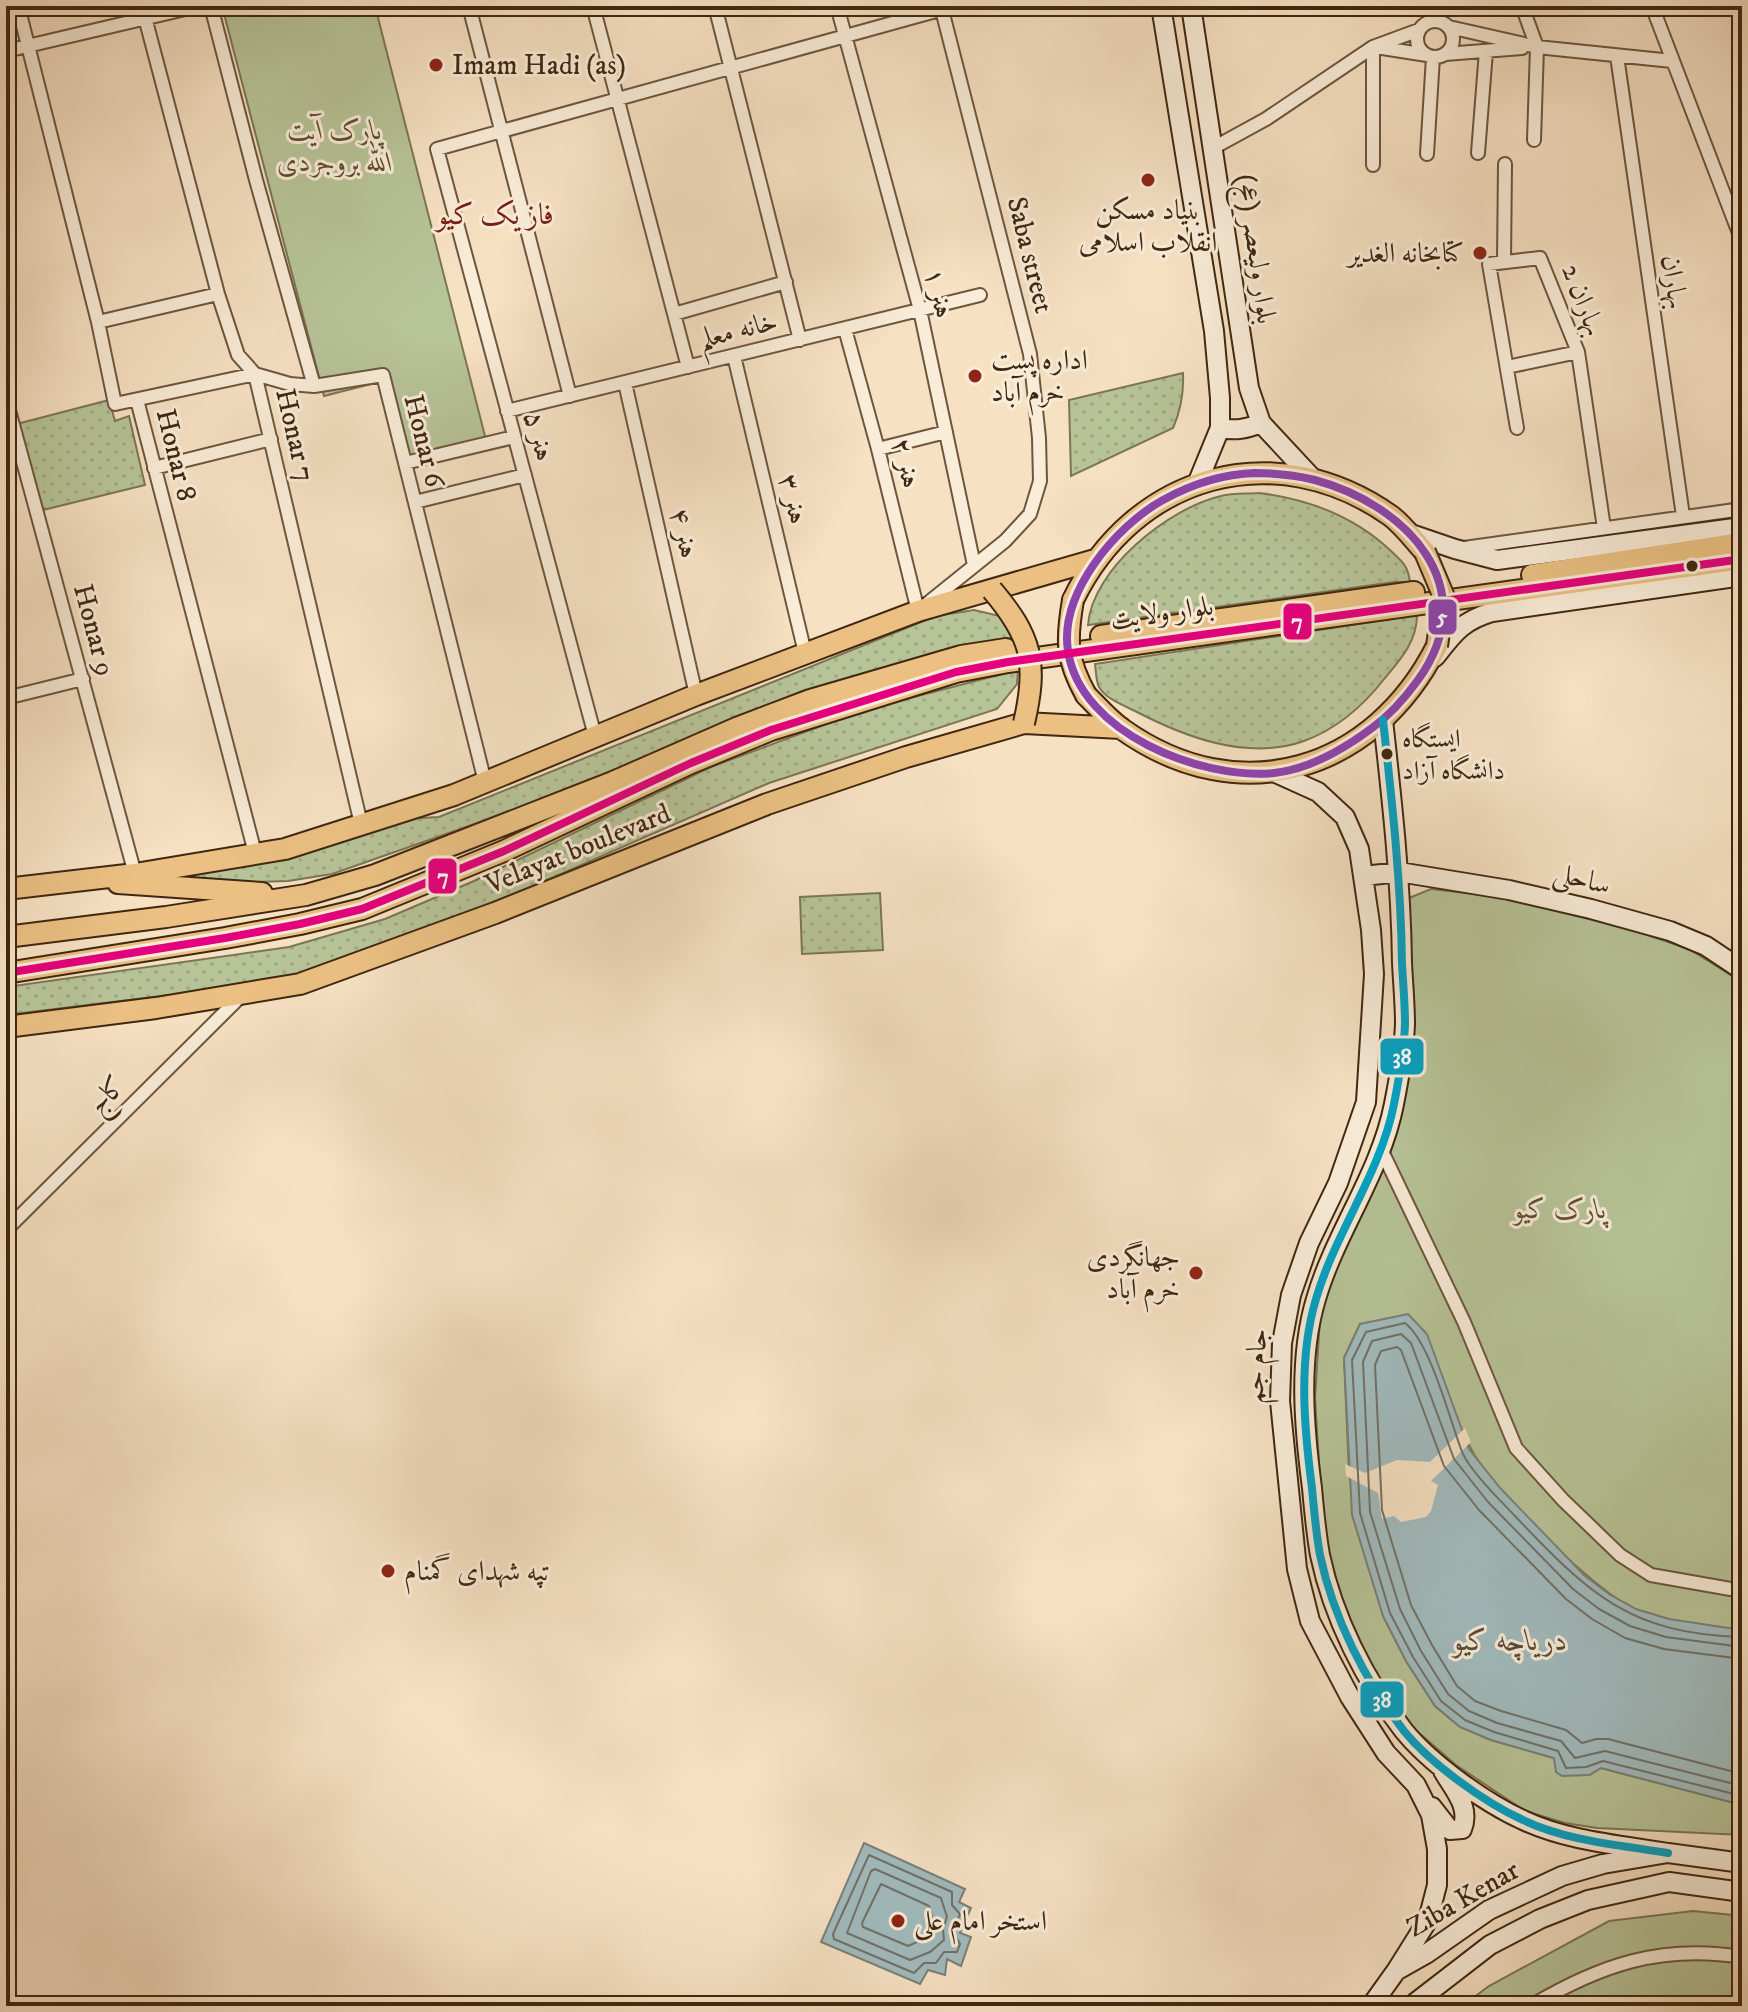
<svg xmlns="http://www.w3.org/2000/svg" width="1748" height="2012" font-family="'IM FELL DW Pica',Amiri,serif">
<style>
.grass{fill:url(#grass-dots);stroke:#7c7654;stroke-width:2}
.green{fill:#b7c498;stroke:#7c7654;stroke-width:2}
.water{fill:#a1bbbe;stroke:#7a8079;stroke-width:2}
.pier{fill:#f6e1c3}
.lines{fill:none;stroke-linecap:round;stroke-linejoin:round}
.shore{stroke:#707168;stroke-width:2}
.street-casing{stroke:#6e563e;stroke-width:16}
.secondary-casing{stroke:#402711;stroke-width:22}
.primary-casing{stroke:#402711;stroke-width:24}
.street{stroke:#f9ecd8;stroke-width:12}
.secondary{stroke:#f9ecd8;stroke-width:18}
.primary{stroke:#ebc082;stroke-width:20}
.primary-bridge-casing{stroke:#402711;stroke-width:24;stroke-linecap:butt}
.primary-bridge{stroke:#ebc082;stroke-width:20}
.bus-1-casing{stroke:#f9ecd8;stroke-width:14}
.bus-2-casing{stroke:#f9ecd8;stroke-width:14}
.bus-3-casing{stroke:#f9ecd8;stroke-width:14}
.bus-1{stroke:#8e44ad;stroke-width:8}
.bus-2{stroke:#03a2c5;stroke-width:8}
.bus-3{stroke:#e5007d;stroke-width:8}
.poi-dot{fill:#8f2418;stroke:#f9ecd8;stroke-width:3}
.bus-dot{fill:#402711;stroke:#f9ecd8;stroke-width:3}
.labels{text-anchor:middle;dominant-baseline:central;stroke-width:6;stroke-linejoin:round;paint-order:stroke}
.bus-label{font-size:26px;fill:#402711;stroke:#f9ecd8;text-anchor:start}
.poi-label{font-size:28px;fill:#402711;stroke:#f9ecd8;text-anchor:start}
.park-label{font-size:28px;font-style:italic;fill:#5e4e33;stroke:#f9ecd8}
.street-label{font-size:28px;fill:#402711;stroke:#f9ecd8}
.neighbourhood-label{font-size:30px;fill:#7a1f14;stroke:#f9ecd8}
.water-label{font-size:30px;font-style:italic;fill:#584c3c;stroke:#f9ecd8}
.line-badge{stroke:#f9ecd8;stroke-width:3}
.badge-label{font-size:22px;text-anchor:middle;font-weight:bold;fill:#fff}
</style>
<defs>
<pattern id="grass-dots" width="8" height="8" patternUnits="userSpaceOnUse" patternTransform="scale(2)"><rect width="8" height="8" fill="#b7c498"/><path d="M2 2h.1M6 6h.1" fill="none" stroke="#9ea882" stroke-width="1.8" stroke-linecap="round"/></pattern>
</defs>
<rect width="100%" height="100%" fill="#f6e1c3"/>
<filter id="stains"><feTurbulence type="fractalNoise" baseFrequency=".0025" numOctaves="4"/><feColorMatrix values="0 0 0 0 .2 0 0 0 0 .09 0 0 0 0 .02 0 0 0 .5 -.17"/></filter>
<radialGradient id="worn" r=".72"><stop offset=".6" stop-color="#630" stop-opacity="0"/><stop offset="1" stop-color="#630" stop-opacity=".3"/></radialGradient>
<!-- grass -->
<path class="grass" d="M1183,373C1184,394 1181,410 1173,428L1071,476L1069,400Z
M109,400L115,421L129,416L145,485L43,510L39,496L28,500L9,426Z
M1259,493C1308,499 1354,516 1391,551C1402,561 1408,566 1410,582H1394L1088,625C1092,569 1169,508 1221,496C1233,493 1246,494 1259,493Z
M974,610L1004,617L1013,638L885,669L589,784L332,874L288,881L191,884L186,873L402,819L439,817L936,616Z
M1417,615C1417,641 1401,659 1385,678C1364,705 1337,729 1304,741C1247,761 1185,737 1135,711C1123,705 1106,699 1099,687C1096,681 1096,671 1095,664Z
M1018,670L1017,684L997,709L769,783L437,928L309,973L210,990L6,1015V987L289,947L385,919L474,881L711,767L864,710Z
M880,893L883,950L802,954L800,897Z"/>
<!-- green -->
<path class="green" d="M222,6H375L486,440L408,461L387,380L324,396Z
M1431,889L1510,898L1641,933L1689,949L1742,982V1630C1707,1626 1666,1624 1634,1609C1594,1590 1475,1477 1466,1436L1360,1324L1344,1358L1349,1472L1383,1616L1406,1661L1435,1706L1460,1727L1491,1740L1554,1758L1589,1775L1601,1768L1742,1805V1835L1597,1828L1565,1823L1525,1811L1456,1765L1411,1726L1381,1686L1342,1602L1330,1557L1322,1511L1315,1398L1321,1302L1402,1113L1412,1032L1409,898Z
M1693,1911L1742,1916V2006H1462L1489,1986L1609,1921Z"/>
<!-- water -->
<path class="water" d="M1408,1314L1427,1334L1469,1449L1501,1489L1585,1576L1609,1594L1636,1609L1669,1619L1742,1630V1805L1601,1768L1589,1775L1562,1776L1556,1772L1554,1758L1491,1740L1460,1727L1435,1706L1406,1661L1383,1616L1352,1515L1344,1358L1360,1324Z
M864,1843L965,1889L959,1902L971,1908L960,1933L971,1937L961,1966L947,1959L945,1975L928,1970L920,1984L821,1942Z"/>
<!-- pier -->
<path class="pier" d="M1465,1428L1471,1442L1431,1481L1438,1485L1431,1511L1426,1517L1401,1522L1394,1516L1382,1519L1378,1493L1346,1476L1345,1464L1365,1473L1397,1460L1430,1462Z"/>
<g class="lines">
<!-- shore -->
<path class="shore" d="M1742,1637C1629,1634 1588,1593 1514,1515C1500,1500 1467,1468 1461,1449C1449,1417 1430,1342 1405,1323L1366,1332L1352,1360L1360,1513L1390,1613L1413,1657L1441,1701L1465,1720L1494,1732L1558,1751L1566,1768L1586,1767L1603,1761L1742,1796
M1742,1647L1666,1637L1630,1626L1599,1609L1573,1589L1488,1502L1454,1459L1411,1343L1401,1334L1372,1341L1363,1362L1370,1512L1400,1609L1421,1651L1448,1694L1469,1711L1497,1723L1561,1741L1575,1758L1605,1751L1742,1786
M1742,1659L1664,1649L1625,1638L1592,1619L1566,1599L1479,1510L1444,1466L1401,1350L1397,1347L1381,1351L1375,1365L1382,1510L1411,1605L1432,1645L1457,1686L1475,1701L1501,1711L1566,1730L1582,1743L1596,1739H1608L1742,1774
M869,1855L952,1892V1905L960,1914L953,1931L960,1944L957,1952H944L936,1963H924L914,1973L834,1939L833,1934Z
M875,1869L941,1898L947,1917L943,1929L944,1940L930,1952L910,1960L847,1933L871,1871Z
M881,1884L929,1906C938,1931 930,1937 908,1946L863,1927L862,1923Z"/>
<!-- street casing -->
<g class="street-casing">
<path id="street" d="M18,6L98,322L115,404L255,374L290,384L314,386L383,375L485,782
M142,6L218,294L238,355L255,374L361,824
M211,6L256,180L314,386
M469,6L570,396
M593,6L688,367
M715,6L800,340
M837,6L920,310L974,565
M1522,6L1537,47L1534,140
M1652,6L1742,241
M1417 39a18 18 0 1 1 36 0a18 18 0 1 1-36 0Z
M1449,27L1537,47L1672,61
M1376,47L1427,55
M6,51L198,6
M1445,54L1522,48
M1617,56L1683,516
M1213,148L1266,119L1373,47L1419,30
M1478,153L1486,51
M1427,154L1433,57
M1373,165V47
M1504,261L1505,164
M674,314L786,282
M98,322L218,294
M845,329L878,449L918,611L1005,541L1030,514L1040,481L1039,438L1030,354L941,6
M734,356L805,653
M1507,367L1578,352
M625,383L696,695
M6,399L135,874
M137,400L255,853
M507,411L980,295
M1517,428L1489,264L1540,258L1578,352L1604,528
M878,449L946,432
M405,463L514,437
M154,468L271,439
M415,502L525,475
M1464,548L1742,509
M6,698L83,679
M595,736L437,149L954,6
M1380,1147L1464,1322L1516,1448L1563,1500L1620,1555L1651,1575L1742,1591
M6,1230L242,995
M1531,2006C1600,1965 1661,1944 1742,1957"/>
</g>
<!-- secondary casing -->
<g class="secondary-casing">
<path id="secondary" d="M1161,6L1214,331L1220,398V428L1197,484
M1191,6L1249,388L1261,423L1314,480
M1220,428C1236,431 1246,429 1261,423
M1408,533L1455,549L1497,560L1742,527
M1435,657C1454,633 1462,621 1492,612L1742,576
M1383,720C1392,801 1401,881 1402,963C1403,983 1405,1004 1405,1024C1404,1050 1399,1079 1394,1104C1381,1172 1335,1233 1316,1299C1298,1359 1304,1427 1312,1488C1314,1510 1316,1533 1320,1555C1333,1617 1365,1681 1404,1731C1430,1763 1485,1803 1523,1820C1567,1841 1620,1845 1668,1853
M1276,773L1318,792L1345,817L1359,849L1371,930L1374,974L1366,1102L1338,1183L1309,1243L1291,1295L1282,1343L1280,1401L1297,1569L1310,1621L1350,1697L1386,1753L1416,1785L1431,1815L1437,1849V1885L1428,1920L1396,1971
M1364,876L1399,872L1509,890L1591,909L1670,931L1706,946L1742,970
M1432,1807L1450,1830L1462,1829C1471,1807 1454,1790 1443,1771
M759,2006H817
M1371,2006L1396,1971L1426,1954L1489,1910L1562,1876L1603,1864L1668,1853L1742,1863
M1411,2006L1490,1945L1540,1919L1588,1900L1669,1882L1742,1892"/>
</g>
<!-- primary casing -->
<g class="primary-casing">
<path id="primary" d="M1532,575L1742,543
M1073,600C1134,474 1275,434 1391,516C1404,526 1414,540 1425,552
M1101,636L1414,592
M1086,695C1098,707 1109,720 1122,729C1240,813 1374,771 1437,646
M118,883L262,893
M6,889L135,874L285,849L454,795L696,695L918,611L1098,559
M6,937L166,917L306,895L375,875L613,782L739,727L810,700L961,656L1006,649
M6,973L225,938L300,924L362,909L504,851L691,763L771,730L956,672L1008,662L1742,559
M6,1027L156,1008L300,984L495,913L767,804L906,757L1024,723L1121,728"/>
</g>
<!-- street -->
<use href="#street" class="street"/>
<!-- secondary -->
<use href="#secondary" class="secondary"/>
<!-- primary -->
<use href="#primary" class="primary"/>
<!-- primary-bridge casing -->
<g class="primary-bridge-casing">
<path id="primary-bridge" d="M1425,552L1444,597L1437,646
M992,590C1032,637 1038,663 1024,723
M1073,600C1066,641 1066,659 1086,695"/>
</g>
<!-- primary-bridge -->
<use href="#primary-bridge" class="primary-bridge"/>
<!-- bus-1 casing -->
<g class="bus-1-casing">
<path id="bus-1" d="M1255,473C1275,473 1295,475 1315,480C1407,505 1485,587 1418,680C1405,698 1390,715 1372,728C1344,749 1310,769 1274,773C1201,780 1080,733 1068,651C1059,593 1116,526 1163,500C1192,484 1222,474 1255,473Z"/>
</g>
<!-- bus-2 casing -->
<g class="bus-2-casing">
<path id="bus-2" d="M1383,720C1392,801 1401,881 1402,963C1403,983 1405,1004 1405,1024C1404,1050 1399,1079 1394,1104C1381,1172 1335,1233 1316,1299C1298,1359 1304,1427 1312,1488C1314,1510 1316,1533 1320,1555C1333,1617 1365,1681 1404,1731C1430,1763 1485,1803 1523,1820C1567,1841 1620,1845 1668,1853"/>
</g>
<!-- bus-3 casing -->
<g class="bus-3-casing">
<path id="bus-3" d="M6,973L225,938L300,924L362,909L504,851L691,763L771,730L956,672L1008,662L1742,559"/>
</g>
<!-- bus-1 -->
<use href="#bus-1" class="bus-1"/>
<!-- bus-2 -->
<use href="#bus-2" class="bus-2"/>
<!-- bus-3 -->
<use href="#bus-3" class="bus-3"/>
</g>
<!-- markers -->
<g class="poi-dot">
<circle cx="436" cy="65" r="8"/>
<circle cx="1148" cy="180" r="8"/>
<circle cx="1480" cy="253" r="8"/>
<circle cx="975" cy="376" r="8"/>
<circle cx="1196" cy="1273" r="8"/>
<circle cx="388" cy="1571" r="8"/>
<circle cx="898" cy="1921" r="8"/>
</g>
<g class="bus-dot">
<circle cx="1692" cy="566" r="7"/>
<circle cx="1387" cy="754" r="7"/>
</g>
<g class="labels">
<!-- bus labels -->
<g class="bus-label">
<text x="1402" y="739">ایستگاه<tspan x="1402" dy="32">دانشگاه آزاد</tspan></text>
</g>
<!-- poi labels -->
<g class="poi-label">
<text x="452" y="65">Imam Hadi (as)</text>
<text x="1148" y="210" text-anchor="middle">بنیاد مسکن<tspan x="1148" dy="32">انقلاب اسلامی</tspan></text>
<text x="1464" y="253" text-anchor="end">کتابخانه الغدیر</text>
<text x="991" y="360">اداره پست<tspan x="991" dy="32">خرم آباد</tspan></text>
<text x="1180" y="1257" text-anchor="end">جهانگردى<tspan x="1180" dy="32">خرم آباد</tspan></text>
<text x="404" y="1571">تپه شهدای گمنام</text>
<text x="914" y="1921">استخر امام علی</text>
</g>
<!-- park labels -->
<g class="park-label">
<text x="335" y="130">پارک آیت<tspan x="335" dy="32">الله بروجردی</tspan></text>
<text x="1560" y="1209">پارک کیو</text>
</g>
<!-- street labels -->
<g class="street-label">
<text transform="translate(1256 249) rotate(82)">بلوار ولیعصر (عج)</text>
<text transform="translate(1030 255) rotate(76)">Saba street</text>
<text transform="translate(1674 282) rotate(82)">بهاران</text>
<text transform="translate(939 293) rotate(76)">هنر ۱</text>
<text transform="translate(1583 300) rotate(69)">بهاران 2</text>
<text transform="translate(738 330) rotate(-14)">خانه معلم</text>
<text transform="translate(295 435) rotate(77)">Honar 7</text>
<text transform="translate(539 436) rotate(75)">هنر ۵</text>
<text transform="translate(424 441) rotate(76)">Honar 6</text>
<text transform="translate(176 455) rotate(76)">Honar 8</text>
<text transform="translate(906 463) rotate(76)">هنر ۲</text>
<text transform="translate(793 499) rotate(76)">هنر ۳</text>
<text transform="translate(684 533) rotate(77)">هنر ۴</text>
<text transform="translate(1162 613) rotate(-8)">بلوار ولایت</text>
<text transform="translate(94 630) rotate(75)">Honar 9</text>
<text transform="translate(578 849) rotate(-22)">Velayat boulevard</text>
<text transform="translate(1582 879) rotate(14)">ساحلی</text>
<text transform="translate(107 1095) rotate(-45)">کاج</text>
<text transform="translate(1256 1366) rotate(-87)">جام جم</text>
<text transform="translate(1463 1899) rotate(-30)">Ziba Kenar</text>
</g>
<!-- neighbourhood labels -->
<g class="neighbourhood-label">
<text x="495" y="215">فاز یک کیو</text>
</g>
<!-- water labels -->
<g class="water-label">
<text x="1510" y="1641">دریاچه کیو</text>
</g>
</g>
<g class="line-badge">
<rect x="1427" y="598" width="31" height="38" rx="8" fill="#8e44ad"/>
<rect x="1282" y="602" width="31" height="39" rx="8" fill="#e5007d"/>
<rect x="427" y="857" width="31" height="38" rx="8" fill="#e5007d"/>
<rect x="1379" y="1037" width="46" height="39" rx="8" fill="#03a2c5"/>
<rect x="1359" y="1680" width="46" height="39" rx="8" fill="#03a2c5"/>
</g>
<g class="badge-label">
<text x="1442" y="624">5</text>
<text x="1297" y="629">7</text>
<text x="443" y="884">7</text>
<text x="1402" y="1064">38</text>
<text x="1382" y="1707">38</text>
</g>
<!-- margin -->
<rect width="1748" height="2012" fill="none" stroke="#f6e1c3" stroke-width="32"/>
<rect x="8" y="8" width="1732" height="1996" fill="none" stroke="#402711" stroke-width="4"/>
<rect x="16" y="16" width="1716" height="1980" fill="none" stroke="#402711" stroke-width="2"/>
<rect width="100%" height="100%" filter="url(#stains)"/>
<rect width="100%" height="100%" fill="url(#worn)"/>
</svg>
